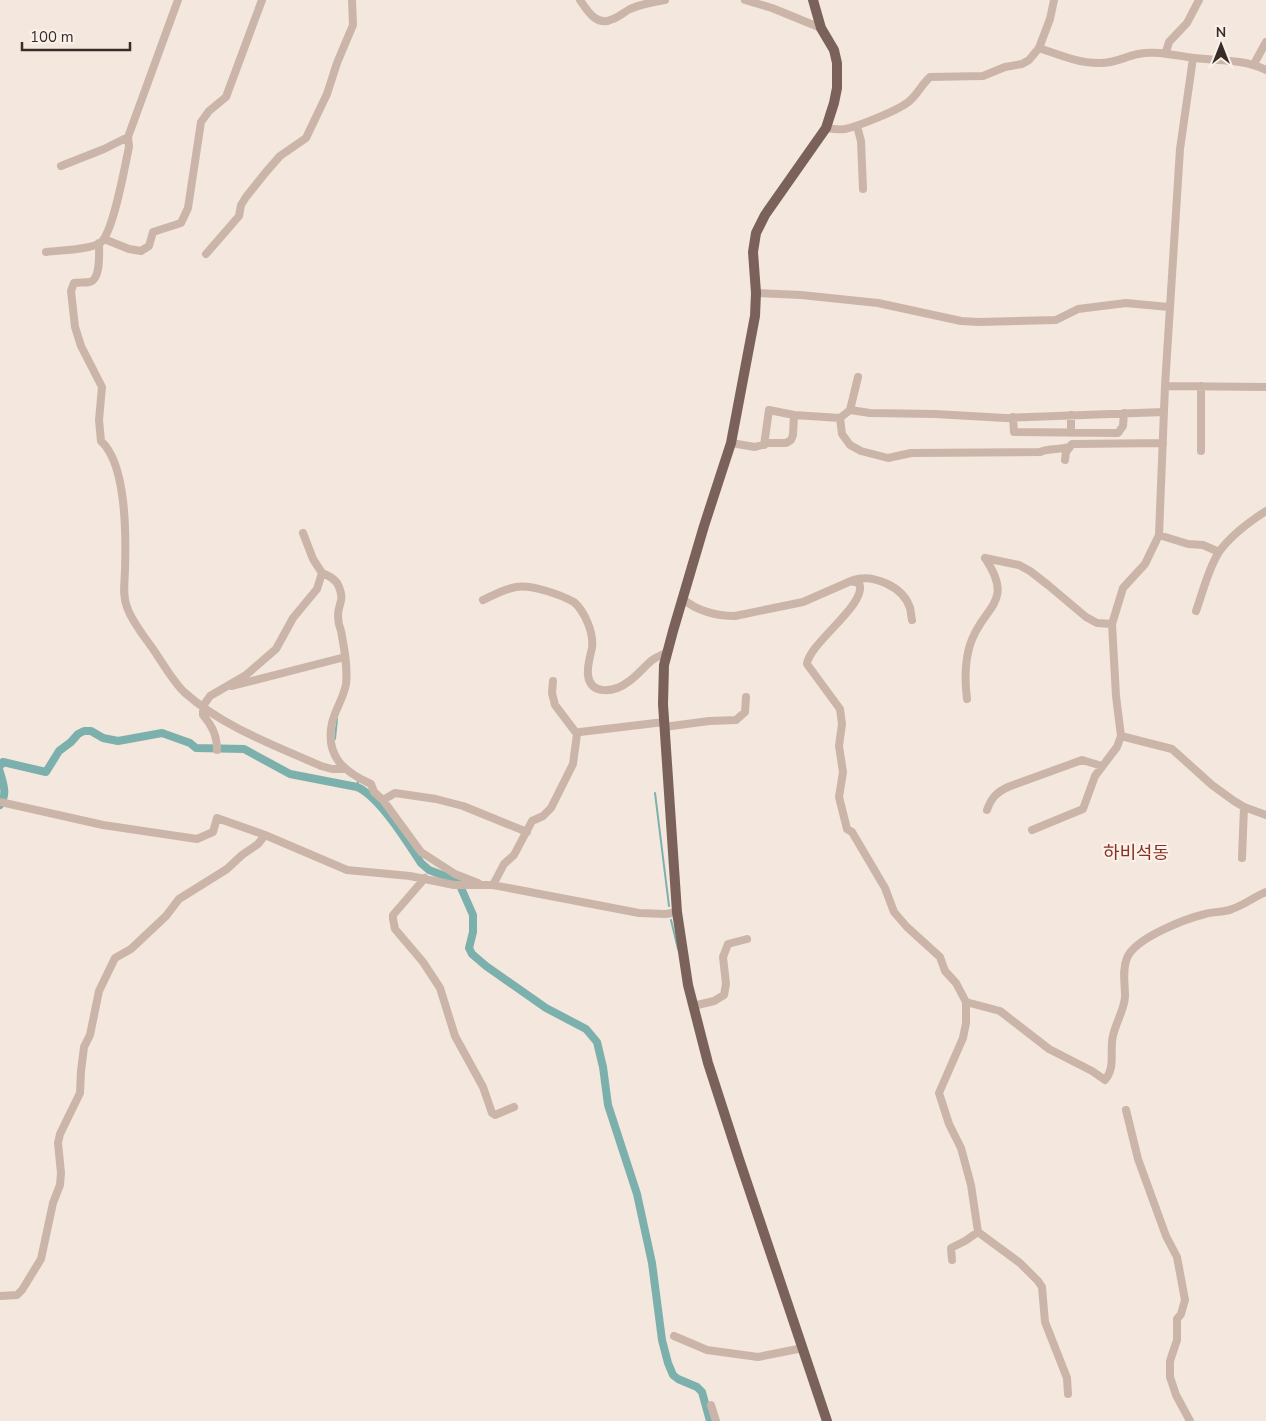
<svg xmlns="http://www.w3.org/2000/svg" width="1266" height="1421" font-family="'Nunito Sans','Noto Sans KR',sans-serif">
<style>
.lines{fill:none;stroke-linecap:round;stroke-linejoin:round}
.stream{stroke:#7cb0ad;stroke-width:2}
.canal{stroke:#7cb0ad;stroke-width:8}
.minor{stroke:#cbb5a9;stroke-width:8}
.major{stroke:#7a625a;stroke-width:10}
.labels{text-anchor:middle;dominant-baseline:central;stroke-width:4.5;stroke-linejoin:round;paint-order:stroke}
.quarter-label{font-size:18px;fill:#883021;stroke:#faf1ea}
</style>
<rect width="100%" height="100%" fill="#f3e7de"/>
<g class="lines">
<!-- stream -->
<path class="stream" d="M335,739L337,719
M357,787L358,781
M655,793L669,906
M671,920L678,949"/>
<!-- canal -->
<path class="canal" d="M0,766L3,762L46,772L59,751L71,742L78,734L84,731H91L103,738L118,741L162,733L190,743L196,748L244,749L290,774L357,787C379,796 408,843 421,863L429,870L458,881L473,915V932L469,948L472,954L486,966L546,1008L586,1029L597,1042L603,1067L608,1105L637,1194L652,1263L662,1340L668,1363L673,1375L678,1379L697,1387L702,1392L710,1421
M0,772C3,784 8,793 0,805"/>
<!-- minor -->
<path class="minor" d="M580,0C588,12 597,27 613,19C619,17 624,12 630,9C641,4 653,2 665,0
M745,0L772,8L821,28
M1039,48C1057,54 1078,63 1098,63C1113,64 1124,57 1138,54C1158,50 1176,56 1195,58C1219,61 1244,59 1266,70
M1166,52L1169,42L1187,23L1199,0
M1193,58L1180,149L1165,386L1266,387
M1254,64L1266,42
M857,126L861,141L863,189
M826,128C832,129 839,130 845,129C859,126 896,111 907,103C917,96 921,85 930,77L983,76L1005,67L1022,64L1029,60L1039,48L1050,19L1054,0
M61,166L104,149L128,137
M104,239L129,249L141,251L149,246L153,232L181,223L188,208L201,122L209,111L226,97L262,0
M99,243C99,253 101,279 90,282C85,283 79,282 74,283L71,291L75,327L81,346L102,387L99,420L101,441C127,465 126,536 125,569C125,581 122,595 127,607C132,622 144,636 153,649C162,662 172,680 184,692C223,727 274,745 321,766L332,769H344
M46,252C60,250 89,250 100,243C113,235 125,165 129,147L128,137L178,0
M206,254L239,216L241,205L246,197L266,172L280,156L306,138L327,94L337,63L353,25L352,0
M756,293L801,295L878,303L961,321L979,322L1056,320L1078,309L1126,303L1169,307
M850,410L870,413L935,414L1005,418L1164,412
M1013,417L1014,432L1118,433L1123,426L1124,413
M840,418L842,434L850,445L861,451L888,458L911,453L1040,452C1049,448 1059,450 1069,447
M1071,433V415
M731,443L755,447L769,443H786L791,440L793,435L794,415
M764,445L769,410L794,415L840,418L850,410L858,377
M1201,451V386
M1065,460L1066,452L1072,444L1163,443
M1159,535L1188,544L1203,545L1219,552
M985,558L1019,565L1030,571L1048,585L1086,617L1097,623L1112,624
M322,573C329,576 336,579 339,587C345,602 338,602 338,616C338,621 339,626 341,631C344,647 348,667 346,684C344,697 335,710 332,723C325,756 344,772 371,784L374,792L383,800L421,852L455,874L478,883
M853,580C873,574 903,586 910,608C911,611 911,616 912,620
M682,598C696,611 717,616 735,616L803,602L851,581L859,583C869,603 809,643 807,664L840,709L842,724L839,746L843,772L839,797L847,829L852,832L885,888L894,912L907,927L940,957L945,971L956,983L966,1002V1023L963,1038L939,1093L949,1124L961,1148L971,1185L978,1232L1020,1263L1038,1281L1042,1287L1045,1322L1067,1378L1068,1394
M483,600C494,595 504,589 516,587C531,584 561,595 574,602C585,612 594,633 592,648C590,657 587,666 588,675C590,696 615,692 628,682C636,677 643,668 651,661C656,657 662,655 668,652
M1196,611C1203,592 1208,569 1219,552C1231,535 1249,522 1266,511
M232,686L345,657
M967,699C965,683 965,661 970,645C982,606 1016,604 985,558
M664,727L709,721L736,720L745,712L746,697
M577,734L580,732L664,722
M1121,736L1172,749L1212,785L1234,801L1244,807L1266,815
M217,750C217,735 212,726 203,715V706L210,696L246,675L276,649L293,618L317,589L322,573L313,559L303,533
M383,800L395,793L436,799L463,806L527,832
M0,802L103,825L197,839L213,832L217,818L265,835L347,870L410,876L454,885H493L639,913L666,914L677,912
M987,810C991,798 997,792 1008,787L1082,760L1102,766
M1032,830L1083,809L1095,776L1117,747L1121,736L1116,696L1112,624L1123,588L1145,564L1159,535L1165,386
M1242,858L1244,807
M425,878L393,915V919L395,929L423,962L440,988L455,1036L483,1087L492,1113L495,1115L514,1107
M493,885L504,864L514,855L532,821L543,816L551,808L573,764L577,734L555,705L552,693L553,681
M966,1002L1000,1011L1049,1049L1092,1071L1105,1080C1117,1066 1108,1048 1114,1032C1117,1021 1125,1007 1125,996C1125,983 1122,970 1127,958C1135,938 1185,919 1205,914C1214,911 1223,913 1232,909C1244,905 1254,897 1266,892
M693,1006L714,1001L724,995L726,984L723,957L728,944L747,939
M1126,1110L1138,1159L1166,1236L1177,1257L1185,1300L1181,1314L1177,1319V1340L1170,1361V1377L1176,1395L1190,1421
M952,1260L951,1248L965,1241L978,1232
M0,1296L17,1295L22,1290L41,1259L53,1203L60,1185L61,1173L58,1143L60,1134L80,1093L81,1071L84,1047L90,1035L99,991L115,958L131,949L166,916L179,899L227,869L242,855L258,844L265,835
M674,1336L707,1350L758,1357L803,1348
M711,1405L716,1421"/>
<!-- major -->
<path class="major" d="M813,0L821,28L834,50L837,63V88L834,103L826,128L765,215L756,233L753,252L756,293L755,316L731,443L704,526L673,631L664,665L663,704L677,912L688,985L708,1063L739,1159L827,1421"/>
</g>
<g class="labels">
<!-- quarter labels -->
<g class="quarter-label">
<text x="1136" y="853">하비석동</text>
</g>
</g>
<!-- north arrow -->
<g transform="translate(1221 45)" stroke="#faf1ea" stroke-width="4" paint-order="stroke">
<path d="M0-4L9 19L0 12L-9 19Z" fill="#382c29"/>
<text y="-8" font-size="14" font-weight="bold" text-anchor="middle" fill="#382c29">N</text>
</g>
<!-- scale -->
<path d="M22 42v8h108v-8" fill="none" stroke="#382c29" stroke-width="2.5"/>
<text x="30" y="42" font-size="15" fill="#382c29" stroke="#faf1ea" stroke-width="4" paint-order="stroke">100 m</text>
</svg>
